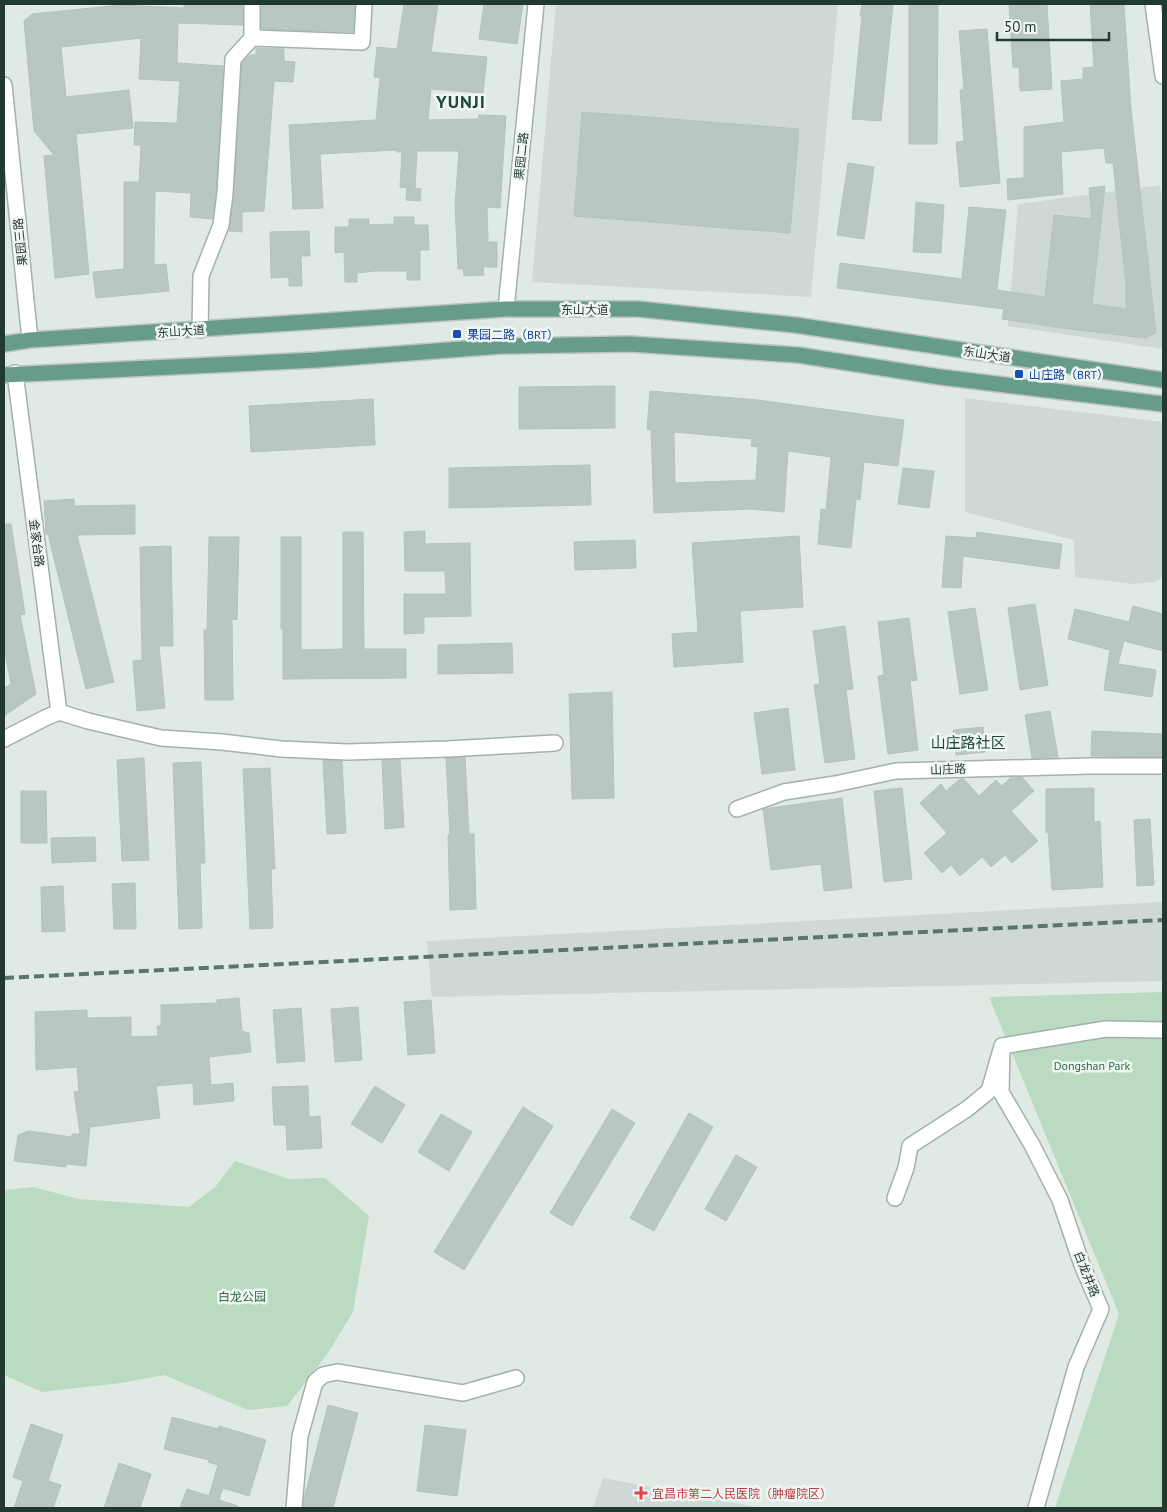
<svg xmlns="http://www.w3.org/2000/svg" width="1167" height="1512" font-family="'PT Sans','Noto Sans SC',sans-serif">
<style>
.built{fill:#ced9d4}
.green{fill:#badac1}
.building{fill:#b8c7c0;stroke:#b3c3bb;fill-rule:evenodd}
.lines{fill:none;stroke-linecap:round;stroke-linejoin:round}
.minor-casing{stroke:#a3b1ab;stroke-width:18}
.major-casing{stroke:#bdc4c1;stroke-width:18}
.minor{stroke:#fff;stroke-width:15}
.major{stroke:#679c8c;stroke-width:15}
.rail{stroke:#5c746d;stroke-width:4;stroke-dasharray:10 5;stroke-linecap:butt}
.transit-dot{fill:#1a4fb4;stroke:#f0f7f3;stroke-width:2}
.health-dot{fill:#e0444e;stroke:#f0f7f3;stroke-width:2}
.labels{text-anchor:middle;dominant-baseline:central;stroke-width:5;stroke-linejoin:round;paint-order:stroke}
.street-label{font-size:12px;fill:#223931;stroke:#f0f7f3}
.transit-label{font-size:12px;fill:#164399;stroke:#f0f7f3;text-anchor:start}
.park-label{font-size:12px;fill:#2f6d43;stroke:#f0f7f3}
.health-label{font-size:12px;fill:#be3a42;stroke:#f0f7f3;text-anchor:start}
.quarter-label{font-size:15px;fill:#1f493d;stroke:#f0f7f3}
.district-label{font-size:18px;font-weight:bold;letter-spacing:1px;fill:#1f493d;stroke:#f0f7f3}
</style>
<rect width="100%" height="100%" fill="#e0eae5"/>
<!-- built -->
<path class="built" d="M556,4H838L811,297L532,282Z
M1160,185L1163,210V349L1008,326L1018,204Z
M965,398L1163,422V577L1154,582L1134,584L1075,577L1074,540L965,512Z
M1163,902V981L432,997L427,941Z
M603,1478L762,1508H593Z"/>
<!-- green -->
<path class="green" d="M1163,992V1508H1055L1119,1314L989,997Z
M235,1161L289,1179L325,1178L369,1216L353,1312L328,1353L287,1406L248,1410L164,1375L121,1383L42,1392L4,1375V1190L34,1187L78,1199L189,1207L216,1186Z"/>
<!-- building -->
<path class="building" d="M184,4H243V25L178,23L177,63L223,66L216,192L212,219L190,217L191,193L155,191L154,265L166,264L169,291L96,298L93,272L124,269V182H139L141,145H134L135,122L177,123L180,81L139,79L141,38L61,47L66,97L129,90L133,128L76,134L89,274L55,278L44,156L54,155L34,131L24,21L32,14L121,5L184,8Z
M261,4H355L353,32L261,29Z
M404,4H438L431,52L487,57L483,93L431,89L428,120L478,119L479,115L506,116L500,208L487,207L488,242H497V267H483L484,275L464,276L463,269H458L455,205L459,151H417L415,188L421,189L420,201L406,200L407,188H410L400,187L402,152H397V150L320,154L323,208L293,209L289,125L376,120L380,78L374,77L377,47L397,49Z
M484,4H523L517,44L479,39Z
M862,4H893L881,121L852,119L862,16H860Z
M909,4H938L937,144H909Z
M1009,4H1047L1052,89L1020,91L1019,67L1013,68Z
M1090,4H1124L1131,109L1156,333L1145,338L1062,328L1002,319L1004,309L837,288L840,263L962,279L969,207L1006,210L997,290L1045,297L1054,215L1092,219L1089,188L1105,186L1092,304L1126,309V285L1113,163H1106L1104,148L1061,152L1063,194L1008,200L1007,179L1024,178V127L1064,122L1061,81L1083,79V68L1094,67Z
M987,29L1000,183L960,187L956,142L964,141L960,90H964L959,31Z
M256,48L284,49V61L295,62L293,82L274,81L264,211L242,212V232L229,231L234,194L242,63L250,55H256Z
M582,112L799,129L790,233L574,216Z
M848,163L874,167L864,239L837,235Z
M916,202L944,205L941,253L913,252Z
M394,217H414V225H428L429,250H420V280H407V271H375L357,273V282H345L344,252L335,253V227H349V219H369V225L394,224Z
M309,231L310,256H301L302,286H289V277L271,278L270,232Z
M615,386V428L519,429V387Z
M650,391L758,400L904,420L898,466L864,462L860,500L856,499L851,548L818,544L821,509L826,510L831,457L788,451L784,512L751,509L654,513L651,430L647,429ZM674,432L752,439L751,446L758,447L756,480L675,483Z
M373,399L375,445L251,452L249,406Z
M590,465L591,505L449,508V468Z
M903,468L934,471L929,508L898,504Z
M74,499V506L135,505V534L77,535L114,682L86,689L48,534L46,535L44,501Z
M4,524H11L25,614L20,615L36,694L4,716V688L11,684L4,648Z
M425,531V544L470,543L471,616L424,617V633L404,634V594H446L445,571H405L404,532Z
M343,532H363L364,649H406V678L283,679V629H281V537H301V650L343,649Z
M977,532L1062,544L1059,569L963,556L961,588L942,587L946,536L976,538Z
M799,536L803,607L740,611L743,662L674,667L672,634L698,632L692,543Z
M209,537H239L237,620L232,619L233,700H205L204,630H207Z
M635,540L636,568L575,570L574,542Z
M171,546L173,646H159L165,708L137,711L133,661L142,660L140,547Z
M1035,604L1048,685L1020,690L1008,608Z
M1133,606L1163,614V651L1124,641L1118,664L1156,670L1152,697L1104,690L1110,650L1068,639L1075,609L1129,622Z
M975,608L988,690L960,694L948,612Z
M909,618L917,680L910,681L918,750L888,754L878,676L884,675L878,622Z
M845,626L853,689L846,690L855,759L825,763L814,685L820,684L813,631Z
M512,643L513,673L438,674V645Z
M612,692L614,798L572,799L569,694Z
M788,708L795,770L762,774L754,713Z
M1050,711L1058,757L1032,758L1025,715Z
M983,727L985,752L956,755L953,730Z
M1092,731L1163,734V757L1091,756Z
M465,757L469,834H474L476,909L450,910L448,835H450L446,758Z
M144,758L149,860L122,861L117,760Z
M323,760L342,761L346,833L327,834Z
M382,760H400L404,827L385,829Z
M201,762L205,863H200L202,928L179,929L173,763Z
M270,768L275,869H271L273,928L250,929L243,769Z
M1011,777H1022L1034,791L1011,811L1038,841L1012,863L1005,855L991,867L982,857L960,876L951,865L942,873L924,853L947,833L920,803L941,784L946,791L960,779H964L979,796L996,780L1002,786Z
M902,788L912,879L884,882L874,791Z
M1094,788V822L1100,821L1103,887L1052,890L1048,831L1046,833V789Z
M21,791H46L47,843H21Z
M842,798L852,888L824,891L821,864L771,870L763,809Z
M1150,819L1154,885L1137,886L1134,820Z
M95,837L96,861L52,863L51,838Z
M135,883L136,929H114L112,884Z
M63,886L65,931L42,932L41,887Z
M239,998L242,1031L249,1033L251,1052L209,1057L211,1085L233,1083L234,1101L194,1105L193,1083L156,1086L160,1118L90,1127L86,1166L66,1164V1167L14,1161L18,1135L29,1131L72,1137V1134H80L74,1092L79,1091L77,1067L36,1070L35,1012L87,1010V1018L131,1017V1037L158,1036L157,1026H161V1005L217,1003V1000Z
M431,1000L435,1053L408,1055L404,1002Z
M358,1007L362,1060L335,1062L331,1009Z
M301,1008L305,1061L277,1063L273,1010Z
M308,1086L309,1117L320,1116L322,1148L287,1150L286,1125H274L272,1087Z
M375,1086L405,1105L382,1143L351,1124Z
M523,1107L553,1126L464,1270L434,1252Z
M612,1109L635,1123L572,1226L550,1213Z
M689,1113L713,1127L654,1231L630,1218Z
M441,1114L472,1132L449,1171L418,1152Z
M736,1155L757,1167L726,1221L705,1209Z
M328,1405L358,1413L333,1508H303L304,1499Z
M172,1417L218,1429L219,1426L266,1440L249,1496L223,1488L219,1500L238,1506V1508H180L187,1489L209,1496L218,1465L208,1462L209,1460L164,1449Z
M31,1424L63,1435L48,1481L61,1485L53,1508H14L23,1481L13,1477Z
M425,1425L466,1430L457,1496L417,1491Z
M119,1463L151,1474L140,1508H104Z"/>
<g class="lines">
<!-- minor casing -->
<g class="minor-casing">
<path id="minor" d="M252,4V38
M1153,4L1163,76
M4,85L30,340
M506,309L536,4
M200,330L201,276L221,225L225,193L233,59L252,38L362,42L364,4
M15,373L59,712
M4,739L45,718L59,712L88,721L161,738L222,742L281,749L347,752L448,749L555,743
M737,809L784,792L835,784L896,771L1091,766H1163
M1002,1046L1001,1092L1032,1145L1060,1200L1082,1265L1101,1309L1076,1367L1036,1508
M895,1198L906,1168L910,1146L967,1109L989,1091L1002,1046L1106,1029L1163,1030
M294,1508L300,1436L315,1382L323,1375L337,1372L463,1393L516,1378"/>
</g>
<!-- major casing -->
<g class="major-casing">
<path id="major" d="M4,344L30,340L506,309H638L795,325L1163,380
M4,375L316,360L502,346L630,344L798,355L940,377L1163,404"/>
</g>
<!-- minor -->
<use href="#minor" class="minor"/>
<!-- major -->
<use href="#major" class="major"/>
<!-- rail -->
<path class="rail" d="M4,978L1163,920"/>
</g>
<!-- markers -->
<g class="transit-dot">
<rect x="452" y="329" width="10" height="10" rx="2.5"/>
<rect x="1014" y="369" width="10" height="10" rx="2.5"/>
</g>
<path class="health-dot" d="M638.5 1485.5h5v5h5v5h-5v5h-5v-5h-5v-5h5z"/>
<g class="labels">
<!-- street labels -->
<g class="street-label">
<text transform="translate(521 156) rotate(-84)">果园二路</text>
<text transform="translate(20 242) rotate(-96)">果园三路</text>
<text x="585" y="309">东山大道</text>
<text transform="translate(181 331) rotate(-4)">东山大道</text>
<text transform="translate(987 354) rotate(8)">东山大道</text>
<text transform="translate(37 543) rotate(83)">金家台路</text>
<text transform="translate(948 769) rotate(-2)">山庄路</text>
<text transform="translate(1087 1274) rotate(68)">白龙井路</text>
</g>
<!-- transit labels -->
<g class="transit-label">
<text x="467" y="334">果园二路（BRT）</text>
<text x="1029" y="374">山庄路（BRT）</text>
</g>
<!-- park labels -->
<g class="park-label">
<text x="1092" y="1065">Dongshan Park</text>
<text x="242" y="1296">白龙公园</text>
</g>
<!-- health labels -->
<g class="health-label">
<text x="652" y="1493">宜昌市第二人民医院（肿瘤院区）</text>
</g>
<!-- quarter labels -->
<g class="quarter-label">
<text x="968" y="742">山庄路社区</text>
</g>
<!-- district labels -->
<g class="district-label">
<text x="461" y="101">YUNJI</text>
</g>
</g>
<!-- border -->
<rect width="1167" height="1512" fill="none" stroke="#223931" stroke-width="10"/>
<!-- scale -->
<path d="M997 32v8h112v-8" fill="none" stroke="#223931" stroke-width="2.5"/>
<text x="1004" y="32" font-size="15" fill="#223931" stroke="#f0f7f3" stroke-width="4" paint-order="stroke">50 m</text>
</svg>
